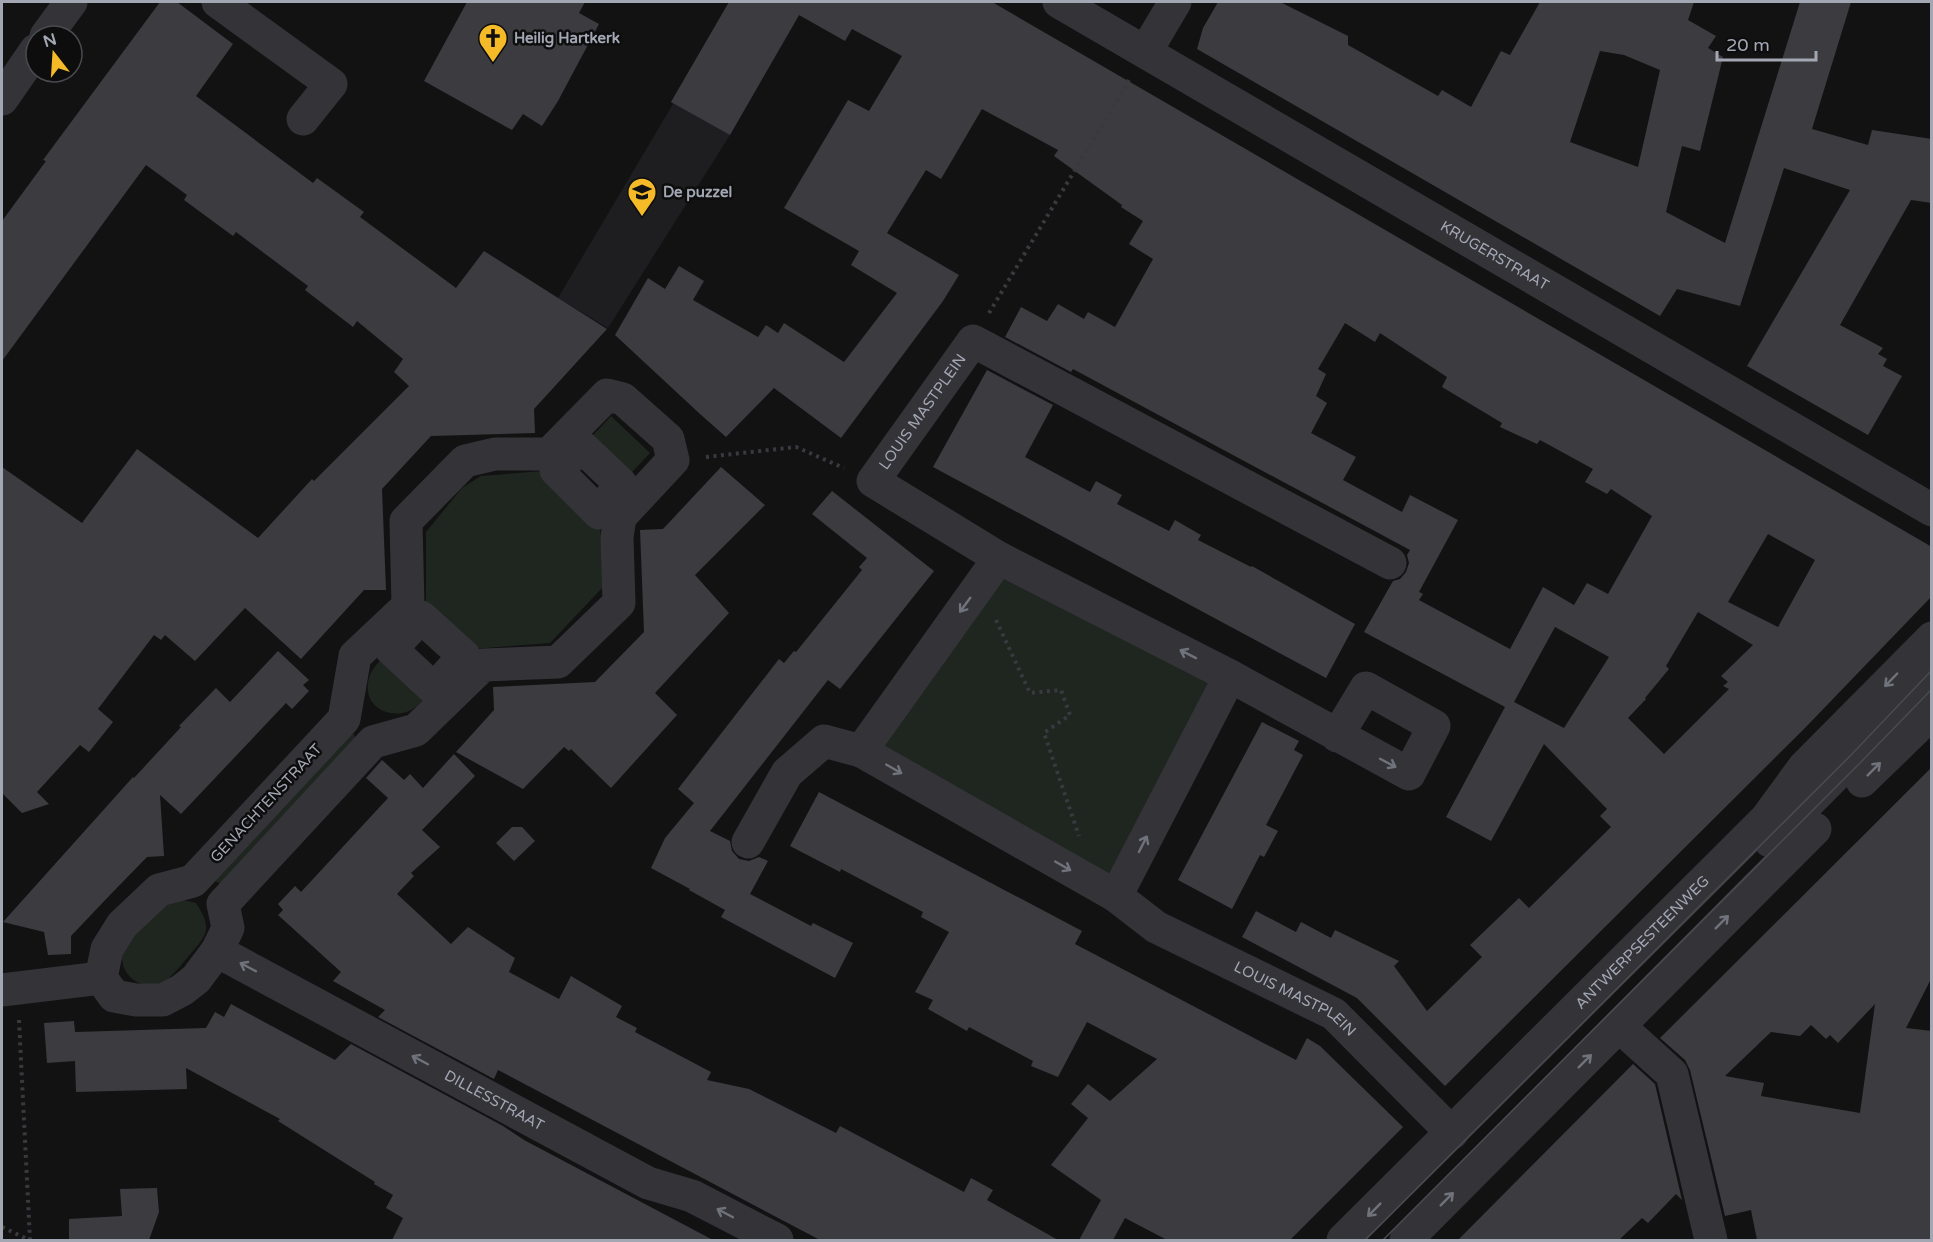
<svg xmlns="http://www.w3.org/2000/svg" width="1933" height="1242" font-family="'Varela Round',sans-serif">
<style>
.built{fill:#1e1e20}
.green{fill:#1e261f}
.building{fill:#3c3c40;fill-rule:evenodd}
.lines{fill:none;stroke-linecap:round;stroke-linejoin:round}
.path{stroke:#393a3f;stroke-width:4;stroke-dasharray:3 4.5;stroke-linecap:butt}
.minor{stroke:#333338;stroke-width:33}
.tram{stroke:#494b51;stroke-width:1.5}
.oneway{stroke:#71737c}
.labels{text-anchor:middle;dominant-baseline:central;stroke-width:5;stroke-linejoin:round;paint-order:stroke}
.poi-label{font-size:15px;font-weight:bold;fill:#a3a7b4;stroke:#0d0d0e;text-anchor:start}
.street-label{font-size:15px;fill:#a3a7b4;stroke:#0d0d0e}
</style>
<rect width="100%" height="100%" fill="#121213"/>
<!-- built -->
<path class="built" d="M729,2H807L730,135L608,328L558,298L673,104L671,102Z"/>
<!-- green -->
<path class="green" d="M611,416L650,453L621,484L582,447Z
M556,470L599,513L604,586L550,643L473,649L426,602V532L462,488L481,476Z
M999,558L1230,676L1116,896L861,751Z
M391,649L434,689C427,696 418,707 409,711C390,719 365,708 368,684C369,669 382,659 391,649Z
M350,731L354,734L356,739L221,884L213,880Z
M183,900L196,903C210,925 210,932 193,951C185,960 177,971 168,979C150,994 122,981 122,957C122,946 152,913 161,907C167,903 177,902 183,900Z"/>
<!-- building -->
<path class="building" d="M160,2H177L233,44L196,96L313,183L317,178L364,212L360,217L456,288L484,251L607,329L534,409L535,433L431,436L382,489L386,590H364L301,659L245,608L195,661L165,635L161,640L154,635L98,709L113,722L89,752L80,745L37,792L49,804L22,813L2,793V467L82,523L137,449L258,538L312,479L314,481L409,386L394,372L403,359L357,321L353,327L305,290L308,286L236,232L233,236L184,200L187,195L146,165L2,361V221L46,161L43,160Z
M467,2H585L579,13L599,24L558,101L542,126L523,114L512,130L424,81Z
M729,2H992L1932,547V596L1804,729L1445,1086L1357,998L1242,937L1256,911L1296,932L1301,922L1331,938L1335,930L1399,961L1394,966L1427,1011L1482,957L1470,945L1519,898L1529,908L1611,827L1600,816L1607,809L1544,744L1491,841L1446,817L1505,707L1364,632L1393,581L1400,579L1406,572L1409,563L1407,555L1410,550L1073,369L1071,372L1005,337L1021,307L1047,321L1058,304L1084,319L1088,312L1115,327L1153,259L1129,244L1143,221L1121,207L1122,205L1054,156L1058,150L982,109L941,179L926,170L887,233L959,275L943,301L841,438L774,388L726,437L700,414L615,335L648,278L665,289L679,266L704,281L693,300L758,337L766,325L778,333L784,323L844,362L897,293L851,265L859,251L784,208L848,100L869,111L902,56L852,29L845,41L799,15L730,135L671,102ZM1345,323L1375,342L1380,333L1447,377L1442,387L1502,423L1500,427L1537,444L1540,440L1593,469L1585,482L1607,494L1611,489L1652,516L1608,594L1587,583L1574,605L1543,587L1510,649L1419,600L1423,594L1419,592L1458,520L1410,495L1402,512L1343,480L1356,457L1311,433L1327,403L1316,396L1326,374L1318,369ZM1768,534L1815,560L1778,627L1728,602ZM1698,612L1753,645L1721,676L1728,682L1723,686L1729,689L1664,754L1628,718L1646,699L1645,698L1669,669L1666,666ZM1555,627L1609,657L1564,728L1514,702Z
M1218,2H1280L1348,36V45L1438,96L1442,90L1471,107L1501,51L1510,55L1540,2H1694L1688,20L1716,36L1708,48L1723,57L1700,151L1682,146L1666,212L1725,243L1800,2H1851L1812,129L1868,145L1872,130L1932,139V203L1911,200L1840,325L1883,348L1878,354L1887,359L1883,366L1902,376L1868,435L1747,366L1850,190L1784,168L1740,306L1677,289L1660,316L1197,49L1203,28ZM1600,51L1624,55L1660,70L1638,167L1570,142Z
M987,370L1053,405L1025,457L1090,492L1096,481L1122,495L1117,504L1169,531L1175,520L1201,535L1198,540L1251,567L1252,566L1355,624L1326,678L933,467Z
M721,467L765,505L695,575L729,613L655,693L677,715L611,788L571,749L569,751L564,747L523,789L456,752L494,710L493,687L595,682L644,632L640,530L663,529Z
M832,491L934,571L840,689L828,680L710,831L730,841L732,851L739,859L749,861L759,857L768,861L750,894L811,926L813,923L853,943L835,978L721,917L725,910L689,890L690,889L651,868L665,838L694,803L678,789L779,659L784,663L794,651L796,652L862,570L859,567L867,558L812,514Z
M278,651L309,680L303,685L309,691L292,709L286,703L181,814L160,795L164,856L147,857L109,896L71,936V954L48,955L44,932L3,922L133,777L134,778L181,727L179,726L216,688L230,702Z
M1262,722L1299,741L1294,750L1303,755L1266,825L1278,831L1264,857L1260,855L1232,909L1178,880Z
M454,754L475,776L422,830L440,847L411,873L414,876L397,894L451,944L468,927L515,958L509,972L559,999L571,976L622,1006L616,1017L637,1028L635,1032L711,1072L707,1080L749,1089L836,1133L840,1126L964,1192L971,1178L993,1190L987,1200L1058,1240H820L498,1070L494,1079L378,1017L385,1010L333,981L341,972L278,915L283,910L278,904L295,886L301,892L388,798L366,778L382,760L404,780L410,774L423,788Z
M1932,767V977L1906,1028L1932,1031V1240H1757L1751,1210L1725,1216L1690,1070L1685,1060L1660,1038ZM1875,1004L1860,1113L1761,1096L1764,1083L1725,1076L1771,1032L1800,1036L1811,1025L1826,1039L1830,1035L1838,1043Z
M819,792L1082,931L1075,944L1296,1060L1307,1038L1320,1046L1403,1127L1290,1240H1167L1125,1218L1113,1240H1079L1101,1200L1051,1165L1088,1118L1071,1104L1088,1084L1110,1101L1157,1059L1087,1022L1058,1077L1031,1066L1033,1061L969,1027L967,1031L928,1009L933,1000L915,992L949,932L921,917L923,912L841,869L840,872L790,846Z
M512,827H522L535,841L514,861L496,843Z
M231,1004L335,1060L351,1044L503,1126L524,1140L713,1240H392L403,1218L386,1208L393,1195L374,1184L375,1182L278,1121L280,1119L186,1068L187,1089L76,1092L75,1061L47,1063L44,1023L74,1021L75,1032L206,1028L215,1012L224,1017Z
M1633,1064L1655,1084L1682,1200L1676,1194L1648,1223L1642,1218L1619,1240H1458Z
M157,1188L159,1212L149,1240H69V1219L122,1216L120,1189Z"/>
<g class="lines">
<!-- path -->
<path class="path" d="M989,313L1129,80
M706,457L796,447L844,468
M996,620L1030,693L1061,690L1070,715L1044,733L1079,836
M19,1020L30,1240
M2,1227L29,1240"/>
<!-- minor -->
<g class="minor">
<path d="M218,2L331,84L303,119"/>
<path id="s1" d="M1059,2L1932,510"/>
<path d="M46,36L71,2"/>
<path d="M1146,51L1175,2"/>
<path d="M2,99L36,50"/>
<path d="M607,395L623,399L668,439L673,460L620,517L617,537L619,603L558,662L483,665L416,730L373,742L223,904L228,928L217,951L196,979L182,990L163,1000H136L114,996L101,978L107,949L122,925L159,890L193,881L344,719L355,656L408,606L406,521L465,461L495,454H549Z"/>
<path d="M582,447L621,484L599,513L556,470Z"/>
<path id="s2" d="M999,558L861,751L1116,896L1156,927L1334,1014L1452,1133"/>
<path d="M421,617L464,656L434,689L391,649Z"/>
<path d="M1230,676L1409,774L1434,726L1366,688L1337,736"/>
<path d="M1862,781L1932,713"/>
<path d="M1770,841L1932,678"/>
<path d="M748,842L787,773L824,741L861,751"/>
<path id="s3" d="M1116,896L1230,676L999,558L873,481L973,341L1390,563"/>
<path id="s4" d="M217,951L648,1183L692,1196L777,1240"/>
<path d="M2,990L101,978"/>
<path d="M1619,1026L1672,1074L1711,1240"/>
<path id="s5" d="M1343,1240L1766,819L1804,767L1932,638"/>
<path d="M1406,1240L1815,829"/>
</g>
<!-- tram -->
<path class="tram" d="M1365,1240L1852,754L1932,670
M1383,1240L1860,763L1932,689"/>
</g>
<!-- one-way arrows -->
<defs><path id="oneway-shaft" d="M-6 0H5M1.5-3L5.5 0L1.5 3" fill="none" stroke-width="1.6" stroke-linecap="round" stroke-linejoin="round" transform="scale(1.5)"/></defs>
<g class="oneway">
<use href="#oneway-shaft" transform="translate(965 605) rotate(126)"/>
<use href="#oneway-shaft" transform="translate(1188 654) rotate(-153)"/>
<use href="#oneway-shaft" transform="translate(1891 680) rotate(134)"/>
<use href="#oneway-shaft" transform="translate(1388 763) rotate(28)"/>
<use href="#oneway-shaft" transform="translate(894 769) rotate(30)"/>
<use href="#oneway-shaft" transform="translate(1874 769) rotate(-45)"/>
<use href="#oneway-shaft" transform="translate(1143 844) rotate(-63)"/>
<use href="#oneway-shaft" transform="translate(1063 866) rotate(30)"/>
<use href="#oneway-shaft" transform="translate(1722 922) rotate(-45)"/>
<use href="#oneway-shaft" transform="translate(248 967) rotate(-152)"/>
<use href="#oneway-shaft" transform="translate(420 1060) rotate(-152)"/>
<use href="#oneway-shaft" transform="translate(1585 1061) rotate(-45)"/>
<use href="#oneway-shaft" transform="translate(1447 1199) rotate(-45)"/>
<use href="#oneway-shaft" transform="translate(1374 1210) rotate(135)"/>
<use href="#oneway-shaft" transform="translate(725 1213) rotate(-152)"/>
</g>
<!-- icons -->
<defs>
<g id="church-pin" transform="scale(1.5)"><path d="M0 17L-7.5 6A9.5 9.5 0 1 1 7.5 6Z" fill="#f5ba28" stroke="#0d0d0e"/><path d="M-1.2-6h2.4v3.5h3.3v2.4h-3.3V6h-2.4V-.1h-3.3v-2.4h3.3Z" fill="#111"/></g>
<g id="school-pin" transform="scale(1.5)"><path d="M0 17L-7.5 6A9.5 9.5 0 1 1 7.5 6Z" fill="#f5ba28" stroke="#0d0d0e"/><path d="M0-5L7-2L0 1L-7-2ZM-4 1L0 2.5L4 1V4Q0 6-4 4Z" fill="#111"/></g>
</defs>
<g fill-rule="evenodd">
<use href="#church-pin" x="493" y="38"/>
<use href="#school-pin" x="642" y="192"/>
</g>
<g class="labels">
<!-- poi labels -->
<g class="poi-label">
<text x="514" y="38">Heilig Hartkerk</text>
<text x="663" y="192">De puzzel</text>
</g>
<!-- street labels -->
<g class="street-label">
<text stroke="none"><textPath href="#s1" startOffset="504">KRUGERSTRAAT</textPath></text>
<text stroke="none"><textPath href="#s3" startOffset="740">LOUIS MASTPLEIN</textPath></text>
<text transform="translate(266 803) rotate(-47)">GENACHTENSTRAAT</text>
<text stroke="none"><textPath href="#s5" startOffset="422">ANTWERPSESTEENWEG</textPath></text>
<text stroke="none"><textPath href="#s2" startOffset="738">LOUIS MASTPLEIN</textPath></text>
<text stroke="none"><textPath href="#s4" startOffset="315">DILLESSTRAAT</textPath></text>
</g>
</g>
<!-- border -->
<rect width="1933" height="1242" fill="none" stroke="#a3a7b4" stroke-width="6"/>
<!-- north arrow -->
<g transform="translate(54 54) rotate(343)"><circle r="28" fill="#0d0d0e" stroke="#494b50" stroke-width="1.5"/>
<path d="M0-4.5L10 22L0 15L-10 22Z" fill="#f5ba28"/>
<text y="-9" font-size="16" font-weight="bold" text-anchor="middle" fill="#a3a7b4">N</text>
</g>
<!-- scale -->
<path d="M1717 51v9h99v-9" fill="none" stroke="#a3a7b4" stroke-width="3"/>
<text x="1726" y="51" font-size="18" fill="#a3a7b4" stroke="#0d0d0e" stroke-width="4.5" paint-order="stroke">20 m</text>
</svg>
